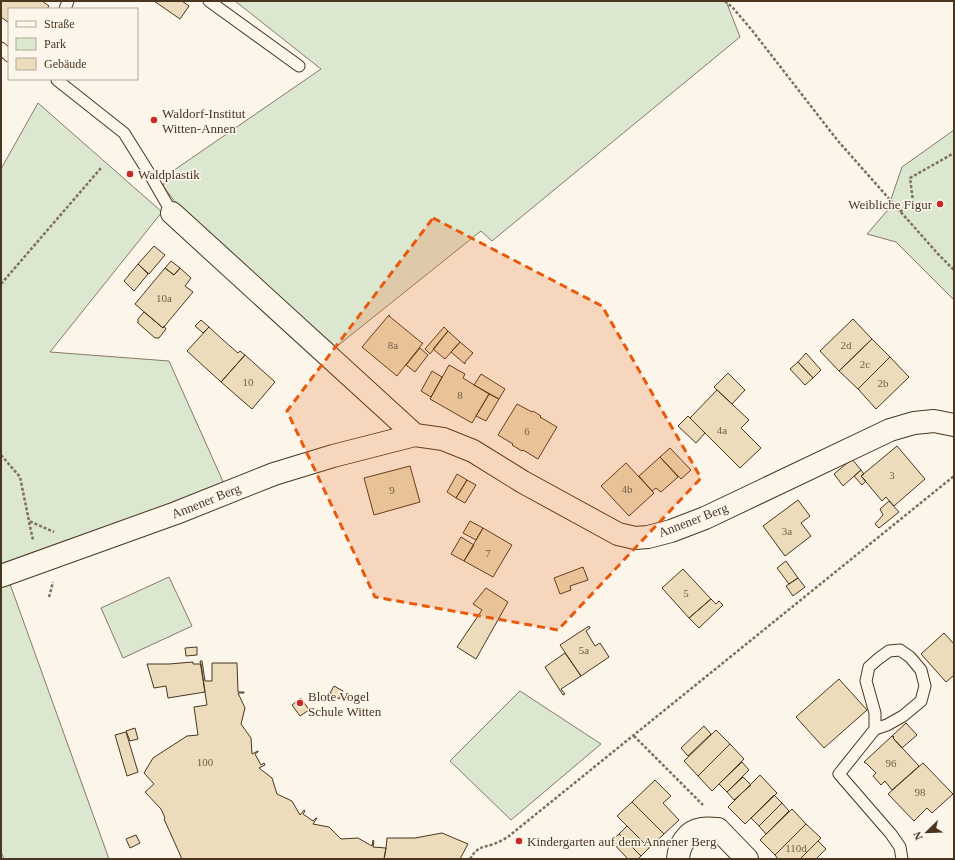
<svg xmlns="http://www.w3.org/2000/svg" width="955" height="860" font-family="'Times New Roman',serif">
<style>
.green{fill:#dce7d0;stroke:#887966}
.building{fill:#ecdcbc;stroke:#4a3520}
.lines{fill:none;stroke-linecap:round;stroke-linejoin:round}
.service-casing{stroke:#4a3520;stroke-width:13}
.minor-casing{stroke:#4a3520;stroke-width:24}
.path{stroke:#7f6f5c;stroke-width:2.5;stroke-dasharray:3 2;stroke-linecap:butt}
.service{stroke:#fbf6e9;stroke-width:11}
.minor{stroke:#fbf6e9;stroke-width:22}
.marked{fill:#e8590c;fill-opacity:0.2;stroke:#e8590c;stroke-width:3;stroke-dasharray:8 5;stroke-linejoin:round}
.poi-dot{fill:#c62828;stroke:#fbf6e9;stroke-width:1.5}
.labels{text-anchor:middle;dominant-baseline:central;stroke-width:3;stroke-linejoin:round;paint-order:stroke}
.number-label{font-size:11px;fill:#725f47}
.poi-label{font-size:13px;fill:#4a3520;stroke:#fbf6e9;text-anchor:start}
.street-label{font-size:13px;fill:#4a3520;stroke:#fbf6e9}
</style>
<rect width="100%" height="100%" fill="#fbf6e9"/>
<!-- green -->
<path class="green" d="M235,1H726L740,37L492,241L481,231L336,347L179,207L163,186L167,175L321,69Z
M38,103L162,212L50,352L169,361L225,486L10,584L109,859H4L1,852V169Z
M954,130V300L896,242L867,234L887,211L902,167Z
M169,577L192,626L123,658L101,608Z
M520,691L601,744L511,820L450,761Z"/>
<!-- building -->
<path class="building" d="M1,1H42L49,6L47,9H9V23L1,17Z
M154,1H182L189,6L180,19Z
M154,246L165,255L149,274L138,264Z
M171,261L180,268L174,275L165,268Z
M138,264L148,274L134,291L124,281Z
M165,268L174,275L180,268L191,278L185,286L193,292L163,328L135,304Z
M144,312L163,328L164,326L166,329L159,338H155L138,323V319Z
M389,315L390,316H389L422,343H423L397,376L362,347Z
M853,319L872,339L839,371L820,351Z
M201,320L209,327L203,333L195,326Z
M209,327L223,340L238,353L240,351L245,355L221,382L187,351Z
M444,327L448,331L430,354L425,349Z
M448,331L460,342L445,359L433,349Z
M872,339L890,357L858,389L839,371Z
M460,342L473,353L465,362V364L451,352Z
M420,348L428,355L415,372L406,365Z
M806,353L821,370L813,378L798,362Z
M245,355L275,382L252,409L221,382Z
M890,357L909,377L876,409L858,389Z
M798,362L813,378L805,385L790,369Z
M449,365L465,374L463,378L489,394L472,423L430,399Z
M432,371L442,377L431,397L421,391Z
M728,373L745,390L732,404L714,387Z
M481,374L505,389L499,399L474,385Z
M717,390L749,420L741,428L761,448L740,468L690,418Z
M489,394L499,399L486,421L476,416Z
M517,404L532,412L533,411L541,416L540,417L557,427L538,459L523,450L522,451L512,445L513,444L498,435Z
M688,416L705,433L696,443L678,426Z
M897,446L925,479L894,506L886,497L882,501L861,476Z
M670,448L691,470L681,479L660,457Z
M660,457L678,477L661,492L656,488L652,491L639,476Z
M852,459L861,470L843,486L834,474Z
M626,463L654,493L629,516L601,486Z
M410,466L420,502L374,515L364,478Z
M861,470L864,474L861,476L866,481L862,485L854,476Z
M457,474L467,480L456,498L447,492Z
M467,480L476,485L465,503L456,498Z
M798,500L810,516L801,523L811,536L785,556L763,526Z
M889,501L899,512L879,528L875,524L883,515L880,509Z
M470,521L483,528L476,540L463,533Z
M483,528L512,545L493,577L464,561Z
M461,537L474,545L464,561L451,554Z
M786,561L798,578L789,584L777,568Z
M583,567L588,580L570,586L571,590L560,594L554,578Z
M683,569L711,599L689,618L662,588Z
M798,578L805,587L793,596L786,586Z
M486,588L508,602L476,659L457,647L482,610L473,604Z
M711,599L716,604L719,601L723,605L699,628L689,618Z
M589,626L590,628L586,631L595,646L600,643L609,657L581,676L560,645Z
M944,633L954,644V675L946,682L921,654Z
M197,647V655L186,656L185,648Z
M565,653L581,676L561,689L565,694L563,695L545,667Z
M200,661H202L205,681H212V663H237L238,692H244V693H238L245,708L241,724L251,738L252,754L258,751V752L255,754L261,765L264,763L265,765L259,768L272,778L277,794L292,801L300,815L304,810L305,811L303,814L313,821L316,818H317L313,824L329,827L341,839L358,838L372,846L373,840L374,841L373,847L386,848L384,859H182L164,819L165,818L161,809L145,792L154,784L144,773L153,758L187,736L198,735L194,707L207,705Z
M193,662V664H201L205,692L168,698L166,686L154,688L147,664H169Z
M839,679L867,710L824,748L796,717Z
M334,686L343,691L339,699L330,693Z
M301,698L309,710L300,716L292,705Z
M906,723L917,735L902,748L893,738L894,737L892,736Z
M704,726L711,734L688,756L681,748Z
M135,728L138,739L130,741L126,731Z
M716,730L730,744L698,776L684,761Z
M126,732L138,772L127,776L115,735Z
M892,736L894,737L893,738L919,766L892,790L885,781L881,785L873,776L876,773L866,763H865L864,762Z
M730,744L744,759L712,791L698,776Z
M742,762L749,770L727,792L719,784Z
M923,763L953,794L932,813L927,808L914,821L888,794Z
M760,775L777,793L745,824L728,807Z
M743,777L751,785L734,800L727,792Z
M655,780L671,796L663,803L679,820L664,834L632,802Z
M774,795L782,803L759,826L751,818Z
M632,802L664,834L649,848L617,816Z
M782,803L789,811L766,834L759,826Z
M792,809L806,824L775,855L760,840Z
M806,824L821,838L800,859H778L775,855Z
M627,826L649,848L641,856L619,834Z
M442,833L468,844L460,859H384L386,848L387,838H415Z
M619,834L641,856L638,859H628L611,841Z
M136,835L140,843L130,848L126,839Z
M818,841L826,849L816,859H800Z"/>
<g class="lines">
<!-- service casing -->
<g class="service-casing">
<path id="service" d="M209,1L299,66
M65,9L68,1
M1,48L9,56
M57,79V80L124,133L149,173L172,213
M875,729V713L866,681L869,667L878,659L889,651L900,650L910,657L921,670L925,686L921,701L903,716L887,725L875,729L839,774L891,834L900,847L902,859"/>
</g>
<!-- minor casing -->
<g class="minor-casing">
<path id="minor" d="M172,213L415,435
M1,576L176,513L274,474L333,456L415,435L443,439L473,451L523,482L618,534L635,538L648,537L671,531L705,518L890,430L914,423L934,421L954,425
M678,859C679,845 687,831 702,829C707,828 713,829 718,829L747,859"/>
</g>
<!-- path -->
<path class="path" d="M725,1L733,8L751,29L838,141L938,254L954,270
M900,212L913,201L910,178L954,153
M1,284L101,168
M1,455L20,477L29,521L54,532
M29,522L33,540
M49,597L53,582
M634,736L703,805
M470,859C478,846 482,848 494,844C499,842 505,839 509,836L954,476"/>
<!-- service -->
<use href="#service" class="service"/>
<!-- minor -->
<use href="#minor" class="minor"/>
</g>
<!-- marked area -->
<path class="marked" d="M433,218L602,306L701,478L558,630L375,597L287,411Z"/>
<!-- markers -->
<g class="poi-dot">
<circle cx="154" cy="120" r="4"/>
<circle cx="130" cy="174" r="4"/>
<circle cx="940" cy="204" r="4"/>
<circle cx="300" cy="703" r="4"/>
<circle cx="519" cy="841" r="4"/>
</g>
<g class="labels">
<!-- number labels -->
<g class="number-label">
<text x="164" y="298">10a</text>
<text x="393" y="345">8a</text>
<text x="846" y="345">2d</text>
<text x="865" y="364">2c</text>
<text x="248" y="382">10</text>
<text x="883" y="383">2b</text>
<text x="460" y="395">8</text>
<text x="722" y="430">4a</text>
<text x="527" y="431">6</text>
<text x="892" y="475">3</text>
<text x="627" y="489">4b</text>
<text x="392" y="490">9</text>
<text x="787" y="531">3a</text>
<text x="488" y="553">7</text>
<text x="686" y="593">5</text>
<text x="584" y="650">5a</text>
<text x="205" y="762">100</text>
<text x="891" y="763">96</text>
<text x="920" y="792">98</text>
<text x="796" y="848">110d</text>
</g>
<!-- poi labels -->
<g class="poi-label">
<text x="162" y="113">Waldorf-Institut<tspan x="162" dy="15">Witten-Annen</tspan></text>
<text x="138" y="174">Waldplastik</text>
<text x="932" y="204" text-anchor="end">Weibliche Figur</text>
<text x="308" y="696">Blote Vogel<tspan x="308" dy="15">Schule Witten</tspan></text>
<text x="527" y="841">Kindergarten auf dem Annener Berg</text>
</g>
<!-- street labels -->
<g class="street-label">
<text transform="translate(206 501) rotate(-22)">Annener Berg</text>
<text transform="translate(693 520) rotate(-21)">Annener Berg</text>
</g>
</g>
<!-- border -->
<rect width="955" height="860" fill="none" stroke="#4a3520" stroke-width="4"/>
<!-- legend -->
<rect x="8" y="8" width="130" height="72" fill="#fbf6e9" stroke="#b4a999"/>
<rect x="16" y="21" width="20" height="6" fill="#fbf6e9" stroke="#b4a999"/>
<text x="44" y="28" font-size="12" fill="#4a3520">Straße</text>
<rect x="16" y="38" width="20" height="12" fill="#dce7d0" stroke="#b4a999"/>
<text x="44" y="48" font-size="12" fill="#4a3520">Park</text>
<rect x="16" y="58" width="20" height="12" fill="#ecdcbc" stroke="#b4a999"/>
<text x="44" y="68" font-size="12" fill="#4a3520">Gebäude</text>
<!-- north arrow -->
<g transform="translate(927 832) rotate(247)" stroke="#fbf6e9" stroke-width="3" paint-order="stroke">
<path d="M0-3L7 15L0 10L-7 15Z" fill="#4a3520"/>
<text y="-6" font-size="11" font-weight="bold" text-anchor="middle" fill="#4a3520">N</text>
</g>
</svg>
